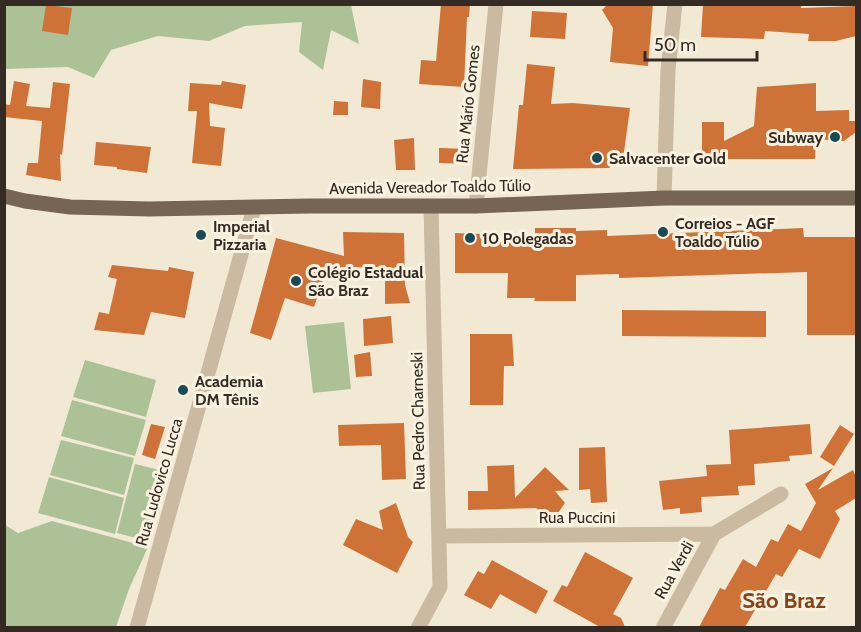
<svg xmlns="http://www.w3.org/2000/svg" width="861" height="632" font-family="Cabin,sans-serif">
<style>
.green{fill:#acc195}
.building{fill:#ce7237}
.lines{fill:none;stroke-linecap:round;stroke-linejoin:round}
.minor{stroke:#cabaa1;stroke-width:15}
.major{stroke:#776554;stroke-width:15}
.poi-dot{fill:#184a58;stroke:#faf2e1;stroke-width:2}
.labels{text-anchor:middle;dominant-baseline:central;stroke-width:6;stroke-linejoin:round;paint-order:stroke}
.street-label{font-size:16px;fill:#342c24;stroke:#faf2e1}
.poi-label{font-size:16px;font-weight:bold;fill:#342c24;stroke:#faf2e1;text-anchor:start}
.district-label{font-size:22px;font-weight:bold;fill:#884418;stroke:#faf2e1}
</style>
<rect width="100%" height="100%" fill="#f2e9d5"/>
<!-- green -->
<path class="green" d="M4,5H351L359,44L331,30L323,70L299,52L302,22L245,26L209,41L158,36L111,50L94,78L68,67L5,69Z
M344,322L351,389L313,393L305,326Z
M85,360L156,380L146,417L73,397Z
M72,400L146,420L135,456L61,436Z
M61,440L134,458L124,495L50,475Z
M135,464L164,471L147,541L117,533Z
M49,477L124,498L115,534L38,513Z
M52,521L148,547L129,589L116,627H5V525L18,533Z"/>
<!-- building -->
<path class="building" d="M441,4H470L469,17H467L464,87L419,84L421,60L436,61Z
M608,4H653L648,66L610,62L613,28L602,10Z
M703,4H802L801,8L856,6V36L836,41H808L809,34L765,31L764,39L701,37Z
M46,5L72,8L68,35L42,31Z
M532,11L567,13L565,39L530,37Z
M527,64L555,67L551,104L573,103L630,108L624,152L609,168L513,169L519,105H523Z
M363,79L381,82L380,109L361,107Z
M14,81L30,84L26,106L50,108L53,82L70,84L62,155L60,154L61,181L26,175L28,163H38L42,121L4,117V104L10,105Z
M222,81L246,85L242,109L209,103L210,126L225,128L221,166L192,163L197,111H188L190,83L221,85Z
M816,83V111L849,110V121H856V132L844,141L816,139L815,159H702V122H724V141L754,126L757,87Z
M334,101L348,102V115H333Z
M414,138L415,170H396L394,140Z
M96,142L151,147L147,173L117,169V167L94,165Z
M439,148L469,149V164L439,163Z
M535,228H576V231L607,230V236L803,228L804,237H856V335H807V272L619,278V274L576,275V301H534L535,298H507L508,273H455V233L535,236Z
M343,232L404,233L405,285L410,303L385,304V276H380V267L327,268L314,307L285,298L271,340L250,333L276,238L344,256Z
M112,265L168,271L169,267L194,272L185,318L151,312L144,335L94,330L99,312L109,314L117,279L108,277Z
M622,310L766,311V337L622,336Z
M391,316L393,343L364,346L363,319Z
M470,334H512L514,366H504L503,405H470Z
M370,352L372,376L356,377L354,355Z
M404,423L406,479L382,480L381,445L339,446L338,425Z
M151,424L165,427L155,459L142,455Z
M810,424L812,454L789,456L790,461L754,464L755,485L738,486L739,495L701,497L702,512L680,514V508L663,510L659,481L707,476L706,465L731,464L729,430Z
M840,425L854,434L834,466L820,457Z
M605,447L607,502L591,503L590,489L579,490V448Z
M514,465L515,498L545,467L569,490L555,491L565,503L558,513L543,514L536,508L468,510V491H488L487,466Z
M833,468L818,490L853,470L856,477V498L835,511L840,519L820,559L799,549L782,577L776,574L745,627H699L720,588L725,590L743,559L756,567L771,539L778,542L788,524L801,531L816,503L805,484Z
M396,503L408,537L413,542L397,573L343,545L356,519L383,530L379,511Z
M585,552L633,578L613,614L621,618L625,627H600L553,601L562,585L567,587Z
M492,560L548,591L536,614L500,594L491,609L464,595L478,571L484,574Z"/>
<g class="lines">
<!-- minor -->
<path class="minor" d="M664,198L668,70L675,4
M476,206L496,4
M439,536L714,534
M137,628L254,208
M418,628L440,587L431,207
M663,628L714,534L781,494"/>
<!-- major -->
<path class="major" d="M4,196L25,201L70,207L149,209L310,206H476L664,198H856"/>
</g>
<!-- markers -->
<g class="poi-dot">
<circle cx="835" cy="137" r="6"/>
<circle cx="597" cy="158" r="6"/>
<circle cx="663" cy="232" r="6"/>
<circle cx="201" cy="235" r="6"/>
<circle cx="470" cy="238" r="6"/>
<circle cx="296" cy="281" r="6"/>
<circle cx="183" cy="390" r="6"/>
</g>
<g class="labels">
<!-- street labels -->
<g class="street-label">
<text transform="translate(468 104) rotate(-84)">Rua Mário Gomes</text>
<text transform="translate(430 187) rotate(-1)">Avenida Vereador Toaldo Túlio</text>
<text transform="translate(418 421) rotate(-91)">Rua Pedro Charneski</text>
<text transform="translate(159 482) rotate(-74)">Rua Ludovico Lucca</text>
<text x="577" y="517">Rua Puccini</text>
<text transform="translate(674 570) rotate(-61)">Rua Verdi</text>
</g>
<!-- poi labels -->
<g class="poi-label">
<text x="823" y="137" text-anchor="end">Subway</text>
<text x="609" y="158">Salvacenter Gold</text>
<text x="675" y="223">Correios - AGF<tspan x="675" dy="18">Toaldo Túlio</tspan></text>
<text x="213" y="226">Imperial<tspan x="213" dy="18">Pizzaria</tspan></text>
<text x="482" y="238">10 Polegadas</text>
<text x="308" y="272">Colégio Estadual<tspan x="308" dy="18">São Braz</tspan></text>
<text x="195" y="381">Academia<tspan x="195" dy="18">DM Tênis</tspan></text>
</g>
<!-- district labels -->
<g class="district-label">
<text x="784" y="600">São Braz</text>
</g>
</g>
<!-- border -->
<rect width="861" height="632" fill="none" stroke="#342c24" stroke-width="12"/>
<!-- scale -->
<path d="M645 51v9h112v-9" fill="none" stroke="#342c24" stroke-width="3"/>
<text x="654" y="51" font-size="18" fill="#342c24" stroke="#faf2e1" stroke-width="4.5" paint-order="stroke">50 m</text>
</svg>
